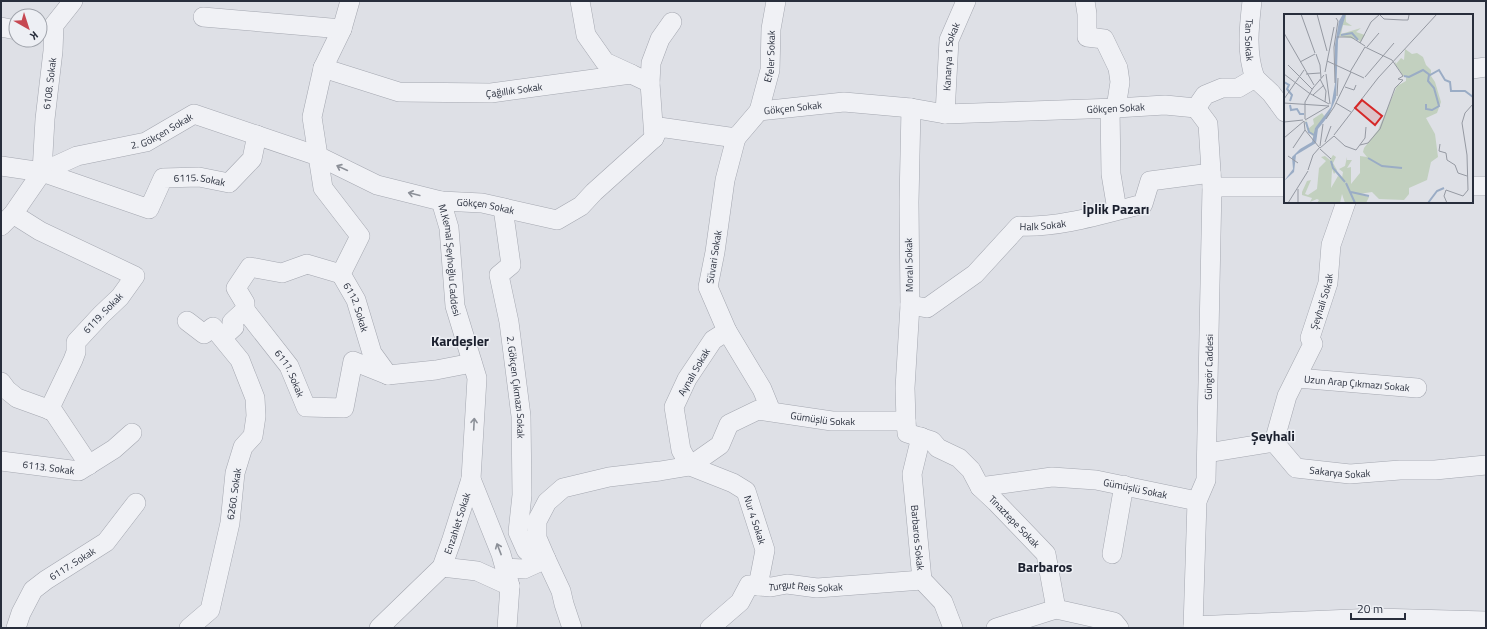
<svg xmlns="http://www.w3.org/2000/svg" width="1487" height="629" font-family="'Titillium Web',sans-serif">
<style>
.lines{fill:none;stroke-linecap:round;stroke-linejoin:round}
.minor-casing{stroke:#a4a7b0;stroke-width:20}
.minor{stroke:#f0f1f5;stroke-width:19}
.oneway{stroke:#8c9098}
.labels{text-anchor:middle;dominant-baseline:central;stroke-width:3;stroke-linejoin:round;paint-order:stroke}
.street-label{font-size:10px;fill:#282e3c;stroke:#edeff4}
.district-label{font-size:14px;font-weight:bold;fill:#1a1f2d;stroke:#edeff4}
.inset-river{fill:none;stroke:#9aacc5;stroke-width:2}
.inset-road{fill:none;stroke:#9599a2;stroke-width:1}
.view{fill:#d62828;fill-opacity:0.15;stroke:#d62828;stroke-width:2}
.inset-edge{fill:none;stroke:#282e3c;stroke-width:2}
</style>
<rect width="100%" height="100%" fill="#dee0e6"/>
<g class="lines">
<!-- minor casing -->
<g class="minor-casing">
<g id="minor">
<path id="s1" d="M350,1L342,29L323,68L312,117L318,156L377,185L441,201L449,228L455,306L477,378L471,479L501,554L510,586L507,628"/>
<path d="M580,1L586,35L605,62L631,74"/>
<path d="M1085,1L1087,14V37L1104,39L1118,68L1120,82L1116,108"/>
<path id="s2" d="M1252,1C1249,27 1246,53 1255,78"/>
<path d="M203,17L342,29"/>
<path d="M1,27L16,30"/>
<path id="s3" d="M323,68L399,92L491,93L631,74L650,83L654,138"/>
<path d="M1472,69L1486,67"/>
<path d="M650,83L651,63L660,39L672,22"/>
<path d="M1110,108L1111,174L1117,210"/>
<path d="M1196,108L1205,95L1222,88H1238L1255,78L1271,93L1285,112"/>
<path id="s4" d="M759,111L770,70L771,29L776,1"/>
<path id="s5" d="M945,114L949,40L966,1"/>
<path d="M736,138L725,180L715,252L708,287L727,331L762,389L771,411"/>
<path id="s6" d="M1,166L42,172L77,156L146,142L194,114L318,156L323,188L360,236L341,274L356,300L372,353L388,375"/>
<path id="s7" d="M42,172L149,209L163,178L199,177L229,183L252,159L257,135"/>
<path id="s8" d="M42,172L45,119L53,51L54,25L73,1"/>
<path d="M1472,186H1486"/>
<path d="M1212,187H1285"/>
<path id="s9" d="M441,201L482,203L557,220L581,206L594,192L654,138L659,127L736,138L759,111L844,102L911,108L945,114L1116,108L1165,105L1196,108"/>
<path id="s10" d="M503,208L511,265L499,275L509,322L521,416L522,495L518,532L526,550L532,555L546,559L561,591L564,604L572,628"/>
<path d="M13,214L40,231L135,276L120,297L101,315L76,342V352L73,360L49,410"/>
<path d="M1,226L13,214L42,172"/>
<path id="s11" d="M910,305L927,308L975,274L1019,226C1060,228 1103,214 1143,204L1150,181L1211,173"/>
<path id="s12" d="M245,310L289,366L306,407L344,408L353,361L388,375L436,370L472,363"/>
<path d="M187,321L204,334L213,327L240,360L255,398L256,416L253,436L243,447L235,473L230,523L210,610L189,628"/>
<path id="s13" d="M727,331L713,340L687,379L674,407L681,450L690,466L733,483L746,491L765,550L758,586"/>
<path d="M223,337L234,327L232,322L245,310V303L236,288L250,267L282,273L307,264L341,274"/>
<path id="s14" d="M1297,378L1417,388"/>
<path d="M1,382L7,390L17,398L53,411L89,465"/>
<path d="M906,421L905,388L910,305L909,202L911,108"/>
<path id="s15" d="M921,437L912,474L922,580L943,602L953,628"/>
<path id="s16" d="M1274,442L1287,396L1313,344L1310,338L1328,283L1331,245L1346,202"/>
<path id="s17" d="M1207,453L1274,442L1296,468L1350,474L1400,470H1435L1486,465"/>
<path id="s18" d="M1,461L79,471L114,449L132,433"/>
<path id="s19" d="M980,487L1052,477L1096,480L1197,501"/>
<path d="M1112,554L1124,485"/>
<path d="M442,567L477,571L510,586"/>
<path id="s20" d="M505,568L524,569L546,559L537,538V521L547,502L563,488L609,477L660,471L690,466L720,445L729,424L758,410L832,421H906L907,433L932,441L938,448L959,458L971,470L980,487L996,502L1046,554L1056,609L1114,622L1119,628"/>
<path d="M1193,626L1376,618L1486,621"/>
<path id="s21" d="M16,628L21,613L33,590L46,580L106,542L136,503"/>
<path id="s22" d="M379,628L442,567L451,542L471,479"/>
<path id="s23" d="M710,628L740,602L749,585L771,587L787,584L817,588L922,580"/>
<path d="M996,628L1056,609"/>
<path id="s24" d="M1193,628L1197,501L1206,480L1212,187L1208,124L1196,108"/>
</g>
</g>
<!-- minor -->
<use href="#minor" class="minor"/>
</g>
<!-- one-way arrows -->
<defs><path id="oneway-shaft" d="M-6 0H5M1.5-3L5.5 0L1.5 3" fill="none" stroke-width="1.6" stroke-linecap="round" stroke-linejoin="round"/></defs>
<g class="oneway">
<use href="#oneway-shaft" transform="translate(342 168) rotate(-155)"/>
<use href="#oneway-shaft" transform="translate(414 194) rotate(-166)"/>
<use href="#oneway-shaft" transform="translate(474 424) rotate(-87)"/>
<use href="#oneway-shaft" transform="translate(499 549) rotate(-111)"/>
</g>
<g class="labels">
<!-- street labels -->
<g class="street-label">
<text stroke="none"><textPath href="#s2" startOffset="39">Tan Sokak</textPath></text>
<text stroke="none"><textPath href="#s4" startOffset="56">Efeler Sokak</textPath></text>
<text stroke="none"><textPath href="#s5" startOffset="58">Kanarya 1 Sokak</textPath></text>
<text stroke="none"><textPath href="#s8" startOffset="89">6108. Sokak</textPath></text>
<text stroke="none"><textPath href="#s3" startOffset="195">Çağıllık Sokak</textPath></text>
<text stroke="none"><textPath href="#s9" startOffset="729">Gökçen Sokak</textPath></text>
<text stroke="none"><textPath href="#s9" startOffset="405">Gökçen Sokak</textPath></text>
<text stroke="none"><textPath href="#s6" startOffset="169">2. Gökçen Sokak</textPath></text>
<text stroke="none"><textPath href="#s7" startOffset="184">6115. Sokak</textPath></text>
<text stroke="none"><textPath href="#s9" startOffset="45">Gökçen Sokak</textPath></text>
<text stroke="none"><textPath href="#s11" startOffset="165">Halk Sokak</textPath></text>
<text transform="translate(714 257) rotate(-81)">Süvari Sokak</text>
<text stroke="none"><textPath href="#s1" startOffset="354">M.Kemal Şeyhoğlu Caddesi</textPath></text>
<text transform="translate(909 265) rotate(-91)">Moralı Sokak</text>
<text stroke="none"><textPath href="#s16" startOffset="151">Şeyhali Sokak</textPath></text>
<text stroke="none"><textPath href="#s6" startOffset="509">6112. Sokak</textPath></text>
<text transform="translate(103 313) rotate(-46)">6119. Sokak</text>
<text stroke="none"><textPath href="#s24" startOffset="263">Güngör Caddesi</textPath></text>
<text transform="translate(694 372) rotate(-60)">Aynalı Sokak</text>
<text stroke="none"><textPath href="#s12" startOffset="78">6111. Sokak</textPath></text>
<text stroke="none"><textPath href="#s14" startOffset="60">Uzun Arap Çıkmazı Sokak</textPath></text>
<text stroke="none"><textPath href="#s10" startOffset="187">2. Gökçen Çıkmazı Sokak</textPath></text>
<text stroke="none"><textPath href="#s20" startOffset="412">Gümüşlü Sokak</textPath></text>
<text stroke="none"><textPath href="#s18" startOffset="48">6113. Sokak</textPath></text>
<text stroke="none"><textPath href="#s17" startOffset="146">Sakarya Sokak</textPath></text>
<text stroke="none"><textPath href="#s19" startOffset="157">Gümüşlü Sokak</textPath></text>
<text transform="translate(234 494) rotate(-82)">6260. Sokak</text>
<text stroke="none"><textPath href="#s13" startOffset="248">Nur 4 Sokak</textPath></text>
<text stroke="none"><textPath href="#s20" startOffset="651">Tınaztepe Sokak</textPath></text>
<text stroke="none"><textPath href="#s22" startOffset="134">Enzahlet Sokak</textPath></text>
<text stroke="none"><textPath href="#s15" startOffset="102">Barbaros Sokak</textPath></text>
<text stroke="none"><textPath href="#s21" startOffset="89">6117. Sokak</textPath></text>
<text stroke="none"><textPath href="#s23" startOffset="116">Turgut Reis Sokak</textPath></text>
</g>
<!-- district labels -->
<g class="district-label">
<text x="1116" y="208">İplik Pazarı</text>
<text x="460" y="340">Kardeşler</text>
<text x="1273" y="435">Şeyhali</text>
<text x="1045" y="566">Barbaros</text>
</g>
</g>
<!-- overview -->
<g transform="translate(1284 14)">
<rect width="189" height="189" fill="#dee0e6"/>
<path d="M62,0V8L68,12L59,11L57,20L77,14L72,18L81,21L76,28L72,23L71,25L55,22L58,8ZM121,35L128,40L133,39L139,43L142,51L147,56V62L151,68L157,88L153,99L142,104L151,120L154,143L147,148L143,166L125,174V180L120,186L95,185L88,178L75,180L85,183L82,189H61L58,180L56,189H33L35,186L33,185L26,188L28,184L18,181V178L23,167L27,166L21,180L24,181L33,175L35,154L42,147L37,143L41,142L46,146L49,141L52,143L49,149L53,156L50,160L48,155L47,174L54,162L58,164L59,158L55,155L61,152L63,143V146H68L63,154L67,153V170L76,159V142L83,143L79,138L80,134L94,116L113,72L122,67V61L120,63L111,50V47L112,50L117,44L120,46ZM38,99L41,103L31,114L30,123L24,117L21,108L24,105L22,108L24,115L30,110L29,105Z" fill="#c2d0bf"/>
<path d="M59,0H62L54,26L52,84L45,101L34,115L32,129L12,141L10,158L0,167L9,155L8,143L16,135L28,128L31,114L47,93L51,70V31L55,7Z" fill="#9aacc5"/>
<path class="inset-river" d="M57,21L68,19L74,26M120,62L125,63L139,56L146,61L155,56L161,66L166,68L167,77H181L189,83M0,68L5,71L3,75L8,81L6,87M142,90V95L148,96L155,92L150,74L144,67L145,61M6,91L7,96L13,95L16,100H20M22,108L25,118L30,121M84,144L98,152L118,154M47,147L49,154L61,168M62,169L71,189M67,178L85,182M144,189L153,177L160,174"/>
<path class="inset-road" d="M17,0L31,39M33,0L43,37M96,1L100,5L119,6H124L125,1M0,19L30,71M53,23H67L81,32M76,29L87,8L96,0M83,33L95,19M32,40L36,51L37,64M43,47L80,64M16,48L31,40M4,51L28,75M41,58L50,13M66,58L81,33L108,46L119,62L114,65L119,66L111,74L96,115L84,129L76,131M0,60L25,79L45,90M22,60L36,59M42,60L46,90M81,63L110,29M94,64L153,0M36,65L42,77L41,88M51,69L50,33L54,7L52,4M61,73L70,76L72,71M29,81L40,71M53,82L54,64M0,85L20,56M0,89L45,92M52,89L67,98M50,93L67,58M21,105V88L29,74L40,61M42,105L50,93M21,106L45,92M20,107L21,116L35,133M0,108L19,106M50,121L94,64M50,122L61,132L72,136L81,124L82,113M0,124L20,107M41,128L47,112M156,130L155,137L162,139L163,146L171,151L174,159L183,162M36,132L39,110M9,134L21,116M36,134L50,122M36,135L47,145M4,142L14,149M24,156L29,141L36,133M14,175V189M4,189L24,157M163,189L160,182L162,176L179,182L184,176L183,141L178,109L181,99L189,90"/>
<path class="view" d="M78,86L98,102L91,111L71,94Z"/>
<rect width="189" height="189" class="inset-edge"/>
</g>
<!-- border -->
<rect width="1487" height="629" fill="none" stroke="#282e3c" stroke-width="4"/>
<!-- north arrow -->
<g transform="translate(28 28) rotate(141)"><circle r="19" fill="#edeff4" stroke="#9ea2aa"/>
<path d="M0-3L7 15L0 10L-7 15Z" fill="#c64852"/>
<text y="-6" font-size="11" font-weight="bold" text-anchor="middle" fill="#282e3c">K</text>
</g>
<!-- scale -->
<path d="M1351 613v6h54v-6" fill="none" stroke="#282e3c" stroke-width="2"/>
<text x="1357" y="613" font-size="12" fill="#282e3c" stroke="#edeff4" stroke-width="3" paint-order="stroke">20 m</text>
</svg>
